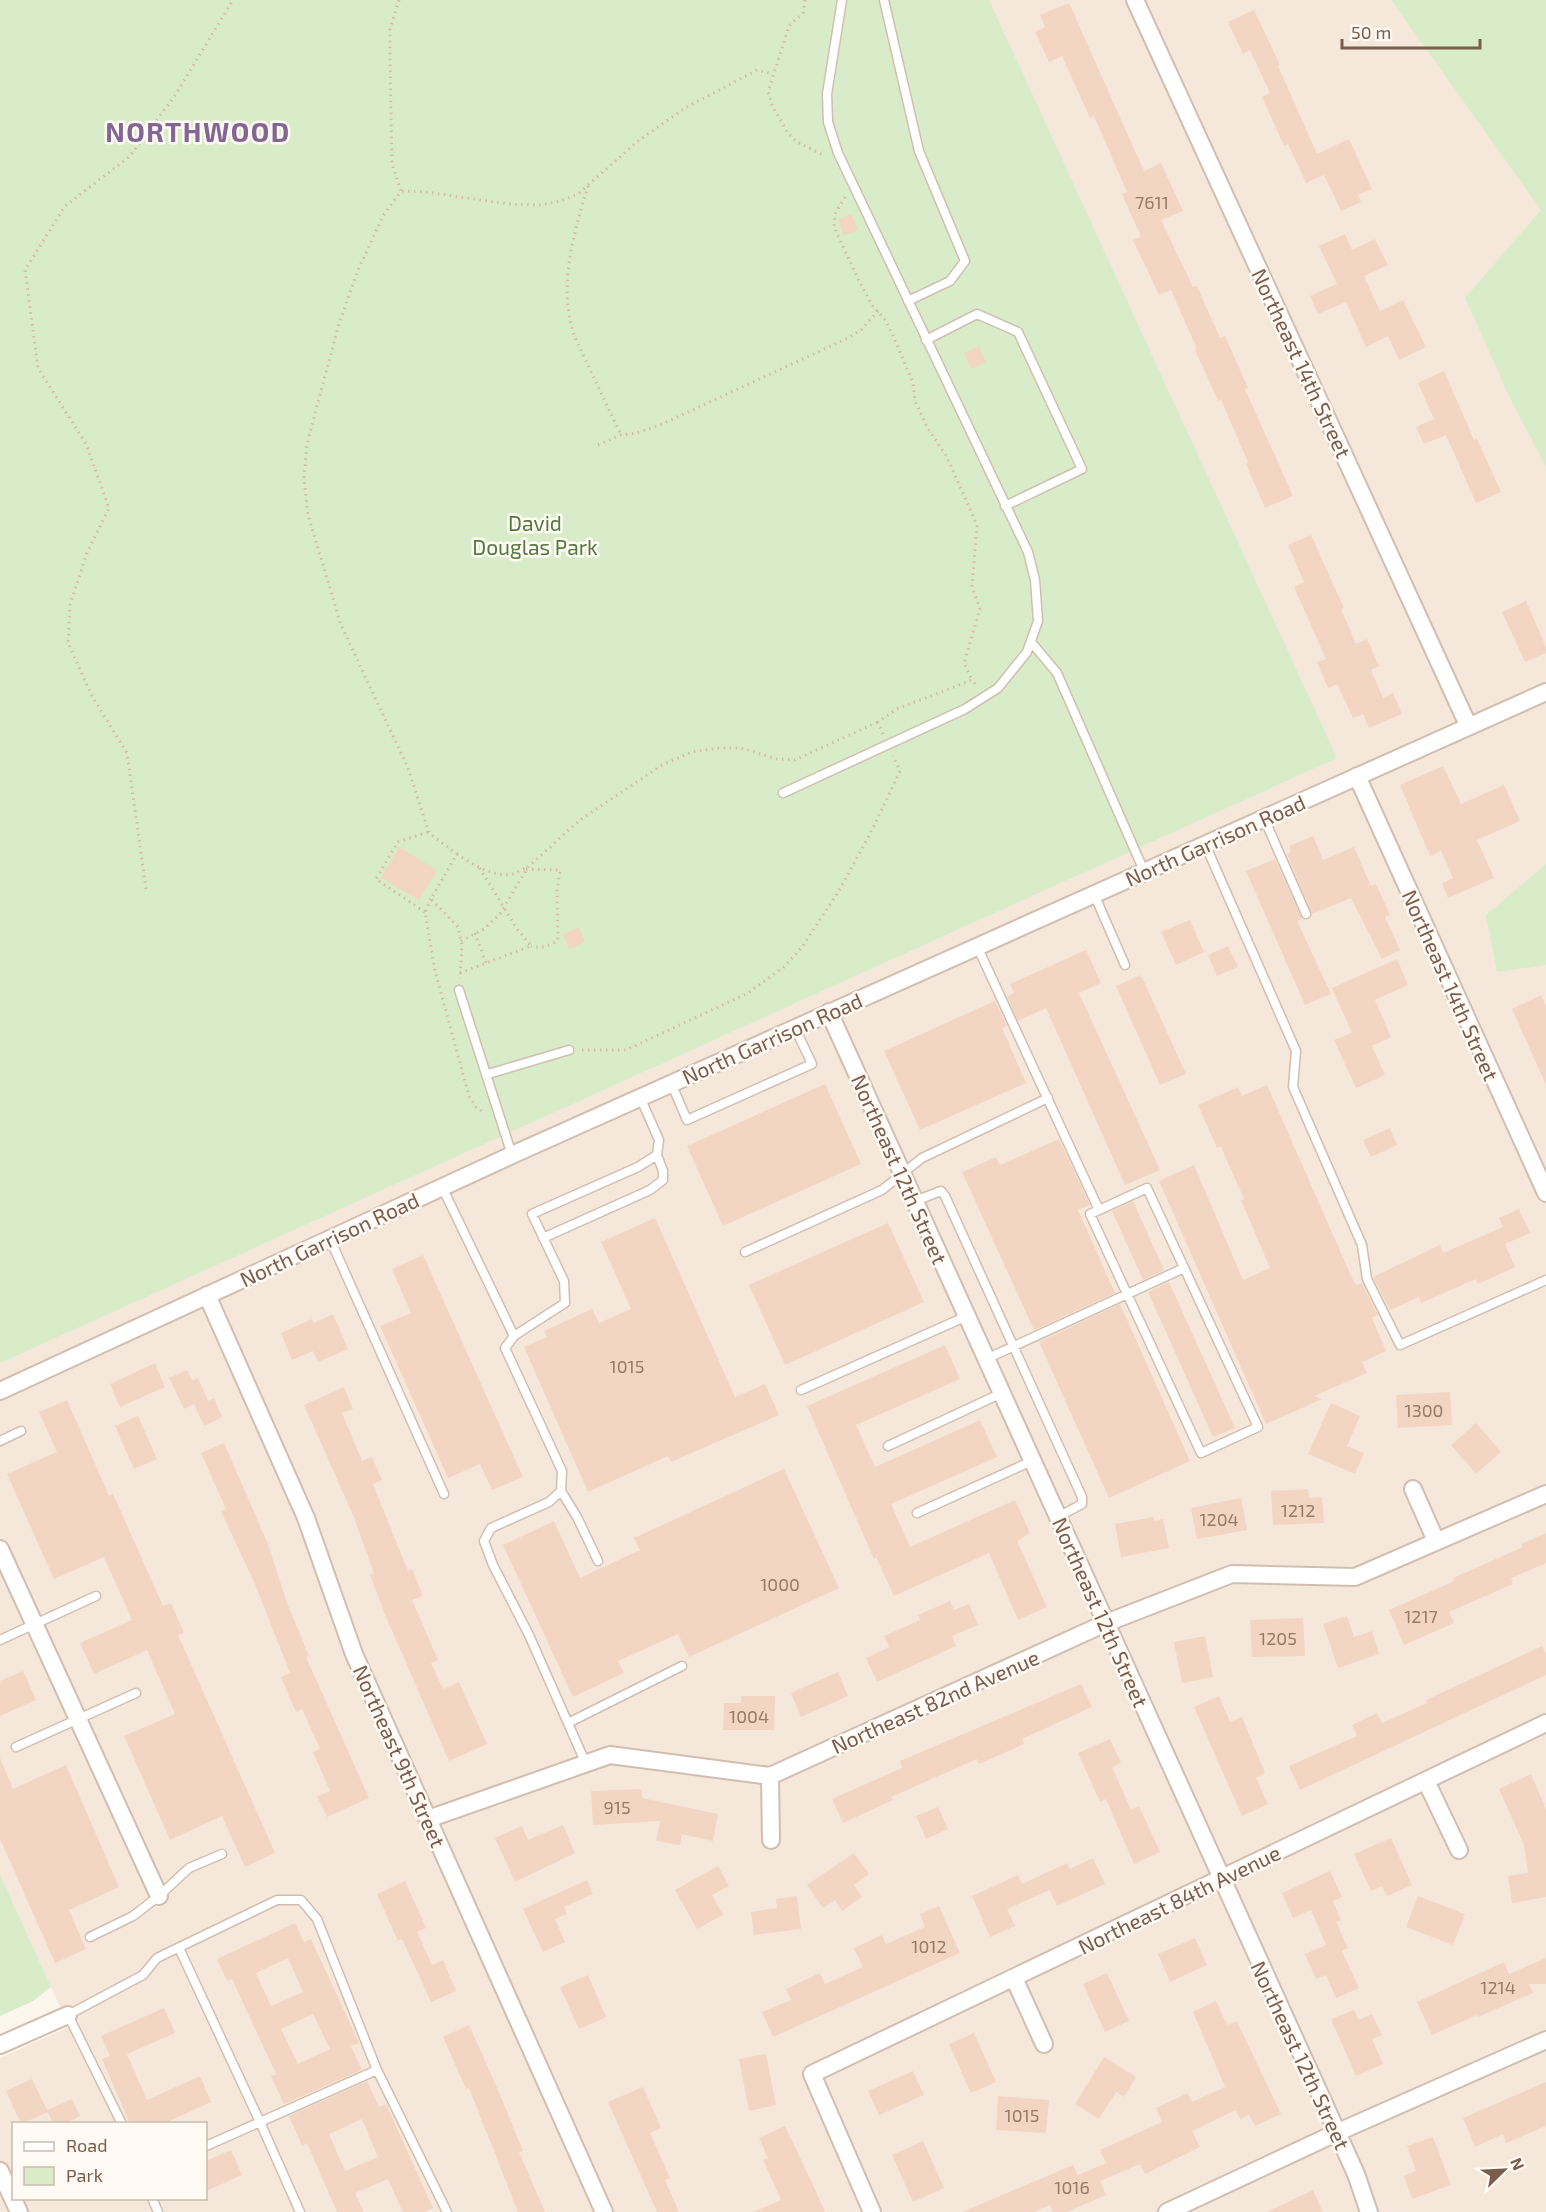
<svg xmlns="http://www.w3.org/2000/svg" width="1546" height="2212" font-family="'Exo 2',sans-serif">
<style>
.residential{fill:#f5e8da;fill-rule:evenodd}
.green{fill:#d8ecc9}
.building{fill:#f3d5c3;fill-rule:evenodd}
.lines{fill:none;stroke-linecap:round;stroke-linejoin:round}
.lane-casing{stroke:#d1beb0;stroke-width:11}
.street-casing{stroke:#d1beb0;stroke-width:20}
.path{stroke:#d9b8a5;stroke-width:3;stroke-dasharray:1.5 4.5;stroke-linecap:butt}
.lane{stroke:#fff;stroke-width:8}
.street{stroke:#fff;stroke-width:16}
.labels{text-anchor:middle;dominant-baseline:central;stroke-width:5;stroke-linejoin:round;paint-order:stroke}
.number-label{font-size:18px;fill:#987a6a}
.street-label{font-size:21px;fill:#7a5c4d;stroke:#fffaf3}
.park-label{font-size:21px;fill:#537a41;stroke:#fffaf3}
.district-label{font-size:27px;font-weight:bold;letter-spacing:1.5px;fill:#846695;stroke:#fffaf3}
</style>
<rect width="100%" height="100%" fill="#fdf6ec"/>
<!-- residential -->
<path class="residential" d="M0,0H1391L1546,216V2212H0V2058L69,2027L0,1874ZM14,2124H206V2198H14Z"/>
<!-- green -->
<path class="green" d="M0,0H989L1337,758L0,1363Z
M1391,0H1546V467L1509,396L1465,298L1541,210Z
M1546,864V965L1497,972L1486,915Z
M0,1874L51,1987L33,2001L0,2016Z"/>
<!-- building -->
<path class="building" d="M1069,3L1144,171L1161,163L1183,211L1161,220L1193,287L1197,286L1220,338L1225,336L1248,388L1245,389L1293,496L1265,508L1246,464L1248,462L1221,400L1218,401L1195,350L1197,349L1171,290L1159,295L1133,240L1141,237L1122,194L1127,192L1094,116L1090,118L1062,56L1049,62L1035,32L1045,27L1040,15Z
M1254,10L1280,65L1278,66L1317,154L1349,139L1372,189L1358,195L1361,202L1341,211L1324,175L1306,183L1288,144L1284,146L1262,97L1270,93L1250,50L1243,54L1228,22Z
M851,214L858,230L844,236L838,220Z
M1345,234L1352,250L1375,239L1388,265L1364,276L1380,311L1403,300L1426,347L1399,360L1388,336L1366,347L1346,302L1318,314L1310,296L1337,284L1319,246Z
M979,346L986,362L971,369L964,353Z
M1444,371L1474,440L1477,439L1501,492L1476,503L1446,435L1424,444L1416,427L1434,419L1418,383Z
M1311,535L1344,608L1341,609L1356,644L1367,639L1379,666L1371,670L1383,698L1393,693L1402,714L1369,728L1363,714L1353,718L1337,684L1328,688L1317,662L1326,659L1294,587L1304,582L1288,545Z
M1526,601L1546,647V653L1525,662L1502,612Z
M1443,766L1461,804L1504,785L1520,821L1477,840L1494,878L1448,898L1442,883L1453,878L1441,851L1430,856L1400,785Z
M1313,836L1323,860L1354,847L1371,886L1376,884L1390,915L1385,917L1400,950L1382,959L1351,898L1312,914L1287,854L1291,852L1289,846Z
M399,847L437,870L419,900L381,878Z
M1275,859L1302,919L1297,921L1331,994L1305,1005L1246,871Z
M1190,920L1204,952L1176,965L1161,932Z
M579,927L585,942L569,949L563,934Z
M1228,946L1238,967L1217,976L1208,955Z
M1086,950L1101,983L1079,993L1160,1170L1125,1185L1046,1008L1018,1021L1007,996L1014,993L1010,984Z
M1397,959L1408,985L1375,1000L1391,1037L1372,1046L1385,1075L1356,1088L1334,1040L1352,1033L1332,988Z
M1141,975L1186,1074L1160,1085L1116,986Z
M1541,995L1546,1006V1085L1512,1009Z
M995,1001L1007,1026L1002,1028L1026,1083L920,1130L884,1051Z
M825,1084L861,1164L723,1226L687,1146Z
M1267,1085L1352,1278L1356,1285L1362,1283L1378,1315L1372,1318L1386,1351L1362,1362L1367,1373L1314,1396L1322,1399L1266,1424L1159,1181L1194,1165L1243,1280L1270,1268L1241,1200L1244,1199L1221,1147L1217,1148L1198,1105L1238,1087L1242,1096Z
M1390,1128L1397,1145L1371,1157L1363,1140Z
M1059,1139L1090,1205L1078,1210L1115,1293L1034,1330L962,1172L996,1157L1000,1165Z
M1133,1201L1164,1270L1143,1280L1112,1211Z
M1519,1209L1530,1233L1505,1244L1515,1267L1478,1284L1476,1279L1421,1303L1419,1297L1390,1310L1373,1277L1440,1245L1443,1253L1503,1227L1499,1218Z
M655,1218L735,1397L765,1384L779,1415L671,1462L668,1456L588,1492L524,1347L547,1337L544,1331L592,1309L599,1323L631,1309L601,1242Z
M888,1223L924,1302L785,1365L749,1285Z
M423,1255L523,1477L492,1490L480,1464L448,1478L380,1326L411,1313L392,1269Z
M1169,1282L1235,1428L1213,1437L1148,1292Z
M1120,1304L1190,1461L1109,1498L1039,1342Z
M333,1314L348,1349L318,1362L313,1351L292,1360L281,1333L312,1319L314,1323Z
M945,1345L960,1379L856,1425L875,1467L980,1420L997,1457L891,1504L910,1547L1015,1500L1030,1533L1017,1541L1047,1607L1018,1620L989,1553L894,1596L876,1557L874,1559L807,1406Z
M155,1363L165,1387L120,1407L110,1384Z
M187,1370L192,1380L198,1378L208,1401L214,1398L222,1417L204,1426L194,1404L184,1409L169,1378Z
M344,1387L353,1409L342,1413L362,1461L372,1457L382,1480L373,1484L408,1571L412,1569L423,1596L412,1600L438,1660L431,1663L443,1689L459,1682L487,1744L449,1761L386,1617L370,1575L374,1573L353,1515L304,1405Z
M1450,1392L1452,1425L1398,1428L1396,1395Z
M67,1400L109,1496L113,1494L163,1606L171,1603L184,1633L178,1635L275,1853L245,1867L222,1816L170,1840L124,1736L175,1714L147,1650L94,1674L80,1643L132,1620L104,1557L54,1579L7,1474L57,1452L39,1412Z
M1331,1403L1360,1416L1347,1446L1364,1453L1355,1474L1308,1454Z
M138,1416L157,1459L134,1469L115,1426Z
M1476,1423L1501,1452L1476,1474L1451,1445Z
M224,1443L268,1544L287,1603L309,1656L306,1657L369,1798L327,1817L317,1796L330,1791L313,1752L320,1749L302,1709L296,1712L281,1677L290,1673L257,1589L221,1511L226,1509L201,1453Z
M784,1469L839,1588L689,1657L678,1634L618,1661L624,1673L573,1697L503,1545L554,1521L580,1578L640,1550L634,1538Z
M1308,1489L1309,1498L1322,1497L1324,1523L1273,1525L1271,1491Z
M1241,1498L1247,1530L1197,1539L1191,1508Z
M1154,1517V1521L1163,1519L1169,1548L1121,1557L1115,1524Z
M1546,1533V1563L1511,1578L1513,1584L1449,1612L1454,1623L1404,1645L1389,1610L1454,1581L1453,1578L1523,1547L1521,1544Z
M950,1601L954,1610L969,1604L978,1625L952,1636L956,1646L877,1682L866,1658L889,1647L884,1636L920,1620L918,1615Z
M1347,1616L1354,1637L1372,1631L1379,1654L1338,1668L1323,1624Z
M1303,1618L1305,1656L1252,1657L1250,1620Z
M1205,1636L1213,1677L1182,1683L1174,1642Z
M1542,1646L1546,1654V1675L1300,1790L1289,1766L1357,1736L1352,1725L1377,1713L1382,1723L1427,1703L1426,1700Z
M23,1671L36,1700L0,1716V1681Z
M838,1672L848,1696L801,1717L791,1693Z
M1081,1684L1092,1707L1022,1739L1024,1744L979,1764L977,1759L891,1797L893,1800L843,1823L832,1799L902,1768L900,1761Z
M741,1696H775L774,1730H723L724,1703H741Z
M1219,1696L1230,1722L1242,1717L1265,1773L1256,1778L1268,1804L1242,1816L1194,1707Z
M1110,1739L1121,1763L1112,1767L1131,1810L1139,1806L1160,1852L1134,1864L1106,1799L1100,1802L1078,1753Z
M0,1758L13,1789L66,1765L119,1887L69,1910L86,1949L55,1963L0,1839Z
M1531,1774L1546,1809V1897L1512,1903L1508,1876L1528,1873L1524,1845L1499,1789Z
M641,1789L642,1798L718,1814L713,1841L682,1834L680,1845L656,1841L660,1821L593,1825L591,1791Z
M938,1807L948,1829L926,1839L916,1816Z
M563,1825L575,1853L515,1882L495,1838L522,1826L528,1840Z
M1391,1838L1412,1885L1387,1896L1382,1886L1371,1891L1354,1854Z
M854,1853L869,1874L854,1885L862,1897L842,1911L835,1900L823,1908L807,1885Z
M1093,1858L1105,1884L1057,1906L1050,1890L1007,1909L1015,1926L990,1937L972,1896L1018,1875L1022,1884L1067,1863L1070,1869Z
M718,1866L729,1886L712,1895L723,1915L697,1929L675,1890Z
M1330,1871L1342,1897L1333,1901L1341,1920L1336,1922L1348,1948L1342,1951L1359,1988L1336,1998L1326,1975L1316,1979L1305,1954L1326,1945L1311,1910L1293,1918L1282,1893Z
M587,1880L593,1894L564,1907L567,1914L555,1919L565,1942L543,1952L523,1909Z
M405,1881L426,1928L417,1932L432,1965L443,1960L456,1991L431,2002L402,1939L398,1941L377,1894Z
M797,1896L801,1929L754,1935L751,1912L777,1908L776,1899Z
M1418,1896L1465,1914L1453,1945L1406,1927Z
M939,1906L960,1953L773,2037L762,2012L791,2000L786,1989L820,1973L825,1984L863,1967L854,1948L882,1935L886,1944L925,1927L920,1914Z
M295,1923L304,1942L311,1939L359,2043L351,2046L362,2070L284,2104L271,2076L276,2074L232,1979L227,1981L217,1959ZM288,1958L303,1992L271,2006L256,1973ZM313,2014L330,2049L298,2064L281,2029Z
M1195,1938L1207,1965L1170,1982L1158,1954Z
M1546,1958V1984H1529L1533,1993L1478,2017L1477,2015L1432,2035L1417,2002L1504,1962L1509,1974Z
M1107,1973L1129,2021L1105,2032L1083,1984Z
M588,1975L606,2017L579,2029L560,1987Z
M1216,2001L1227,2025L1237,2021L1281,2114L1255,2126L1249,2115L1240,2119L1236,2110L1192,2131L1200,2147L1145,2174L1140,2164L1100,2181L1106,2195L1067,2212H1053L1050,2205L1034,2212H962L1073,2165L1078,2175L1106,2163L1100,2150L1162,2122L1156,2108L1188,2093L1192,2102L1225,2087L1193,2012Z
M164,2008L175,2033L127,2054L147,2100L200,2076L211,2102L163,2124H130L102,2059L110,2056L101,2036Z
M1354,2010L1359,2020L1372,2014L1382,2035L1372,2039L1383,2064L1356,2076L1331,2019Z
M469,2025L498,2090L523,2151L519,2152L545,2212H518L469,2088L466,2089L443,2037Z
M974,2033L996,2082L971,2093L949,2044Z
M766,2054L776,2105L749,2111L739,2059Z
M1104,2057L1136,2077L1124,2097L1116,2092L1099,2119L1075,2104Z
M913,2071L924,2095L879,2115L868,2091Z
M32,2079L48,2112L21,2124L6,2091Z
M367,2081L379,2107L386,2104L433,2208L425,2212H403L388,2179L355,2193L364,2212H337L307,2143L302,2146L289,2116ZM362,2119L378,2157L345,2171L329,2134Z
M1546,2082V2126L1506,2143L1503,2134L1475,2147L1463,2118Z
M643,2087L661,2128L650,2133L670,2178L665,2180L679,2212H657L608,2102Z
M998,2096L1049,2100L1046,2133L996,2130Z
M72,2099L80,2116L64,2124H53L47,2110Z
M785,2126L813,2185L825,2212H753L781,2200L763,2160L768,2158L759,2138Z
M1433,2137L1451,2185L1412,2199L1404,2176L1416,2171L1407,2146Z
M923,2141L944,2188L913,2202L892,2155Z
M231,2150L242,2175L206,2191V2161Z
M1313,2190L1323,2212H1267Z"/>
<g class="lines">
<!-- lane casing -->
<g class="lane-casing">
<path id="lane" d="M884,0L919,151L965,261L950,281L908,301
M926,340L977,314L1018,332L1082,469L1005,506
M1031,642L1057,673L1144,871
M783,793L965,709L998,688L1027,652L1038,621L1035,580L1028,552L838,153L828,122L827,94L842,0
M1264,818L1306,914
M1205,844L1296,1051L1293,1087L1362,1245L1367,1279L1400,1345L1546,1280
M1094,894L1125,965
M977,946L1099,1210L1147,1188L1258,1427L1201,1453L1090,1214L1099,1210
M459,990L512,1155
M488,1074L569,1050
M671,1083L687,1120L812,1064L795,1028
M442,1187L514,1336L505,1348L562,1471L561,1491L549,1502L491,1528L484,1541L493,1565L529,1635L586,1764
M915,1201L941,1191L945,1196L1082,1497V1504L1058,1517
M543,1238L650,1190L663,1180V1171L657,1155L659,1140L640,1097
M330,1239L444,1494
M745,1252L882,1190L922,1158L1048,1098
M514,1336L565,1303L564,1281L532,1214L638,1167L657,1155
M986,1359L1184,1268
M801,1390L967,1316
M0,1441L21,1431
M888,1446L1002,1393
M561,1491L577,1517L598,1561
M917,1513L1032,1461
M0,1640L96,1596
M568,1723L682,1666
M16,1747L136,1693
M90,1937L133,1916L159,1896L189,1868L222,1854
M179,1948L260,2122L300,2212
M122,2124L68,2015L143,1975L157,1958L277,1900H301L317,1919L377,2070L447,2212
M206,2146L377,2070
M152,2198L158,2212"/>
</g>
<!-- street casing -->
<g class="street-casing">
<path id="street" d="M1135,0L1468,725
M1357,776L1546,1193
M829,1012L1356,2174L1369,2212
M207,1295L306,1518L354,1654L604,2212
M0,1391L512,1155L1546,692
M1413,1489L1436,1541
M0,1549L159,1896
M770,1776L771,1840
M1426,1781L1459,1850
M428,1819L610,1755L770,1776L1106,1623L1232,1574L1355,1577L1546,1494
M1014,1978L1044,2044
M0,2045L68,2015
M0,2171L19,2212
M872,2212L812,2074L1546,1723
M1167,2212L1336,2133L1546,2040"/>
</g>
<!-- path -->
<path class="path" d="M399,0L390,29V61L392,164L401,191L383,216L358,270L338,327L307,444L304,478L308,515L341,625L408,768L429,833L457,854L431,899L458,927L462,945L460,979
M805,0L803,13L789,26L768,92L772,105L787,132L797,142L825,156
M588,186C573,235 556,293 577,342L621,435
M402,191L426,192L509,204L541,205L560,201L578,194L638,141L685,108L757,70L773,74
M845,197L835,214L834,227L859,281L872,305L886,321L898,347L913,383L915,401L927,427L947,457L977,525L972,587L980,609L964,663L972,680
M598,445L621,435L637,433L660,425L848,338L862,329L878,311
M883,734L878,722L897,709L972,680L978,687
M457,854C472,864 494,878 513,874C517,873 522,869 526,868
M526,869L560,870L557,891L558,938L556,942C547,946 541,949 531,946
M146,889L127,753L92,696L68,643L70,605L87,553L109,508L86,444L38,368L25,270L65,206L129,157L174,97L233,0
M431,899L425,912L435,971L469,1096L476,1107L484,1113
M425,912L376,879L398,842L428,832
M475,933L486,963
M461,941L484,929L500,914L528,867L580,820L662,765L692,752L720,748H741L777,759L795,760L878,722
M460,973L531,946L517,929L479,867
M582,1050H626L748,993L784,967L802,947L837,894L872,830L900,771L893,756"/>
<!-- lane -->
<use href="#lane" class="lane"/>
<!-- street -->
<use href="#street" class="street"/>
</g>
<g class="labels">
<!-- number labels -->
<g class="number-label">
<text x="1152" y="202">7611</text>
<text x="627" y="1366">1015</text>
<text x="1424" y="1410">1300</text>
<text x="1298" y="1510">1212</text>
<text x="1219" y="1519">1204</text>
<text x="780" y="1584">1000</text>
<text x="1421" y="1616">1217</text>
<text x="1278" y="1638">1205</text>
<text x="749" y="1716">1004</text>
<text x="617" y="1807">915</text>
<text x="929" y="1946">1012</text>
<text x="1498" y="1987">1214</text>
<text x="1022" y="2115">1015</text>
<text x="1072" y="2187">1016</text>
</g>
<!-- street labels -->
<g class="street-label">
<text transform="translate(1302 363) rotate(65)">Northeast 14th Street</text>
<text transform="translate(1215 840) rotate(-24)">North Garrison Road</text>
<text transform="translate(1451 985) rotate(66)">Northeast 14th Street</text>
<text transform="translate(772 1038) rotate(-24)">North Garrison Road</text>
<text transform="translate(900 1169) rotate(66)">Northeast 12th Street</text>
<text transform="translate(329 1239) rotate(-25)">North Garrison Road</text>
<text transform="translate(1101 1612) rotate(66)">Northeast 12th Street</text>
<text transform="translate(935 1701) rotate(-24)">Northeast 82nd Avenue</text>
<text transform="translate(400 1756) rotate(66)">Northeast 9th Street</text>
<text transform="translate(1179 1899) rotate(-26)">Northeast 84th Avenue</text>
<text transform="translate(1301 2055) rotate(65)">Northeast 12th Street</text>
</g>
<!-- park labels -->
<g class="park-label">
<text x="535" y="522">David<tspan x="535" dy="24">Douglas Park</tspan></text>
</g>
<!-- district labels -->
<g class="district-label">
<text x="198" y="131">NORTHWOOD</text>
</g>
</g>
<!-- legend -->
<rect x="12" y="2122" width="195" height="78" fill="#fffaf3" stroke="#cabbb1" stroke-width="1.5"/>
<rect x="24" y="2142" width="30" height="9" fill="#ffffff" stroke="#cabbb1" stroke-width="1.5"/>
<text x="66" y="2152" font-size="18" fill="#7a5c4d">Road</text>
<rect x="24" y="2167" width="30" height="18" fill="#d8ecc9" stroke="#cabbb1" stroke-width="1.5"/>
<text x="66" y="2182" font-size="18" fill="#7a5c4d">Park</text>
<!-- north arrow -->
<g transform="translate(1504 2170) rotate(66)" stroke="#fffaf3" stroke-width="4.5" paint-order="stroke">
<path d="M0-4.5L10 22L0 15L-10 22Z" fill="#7a5c4d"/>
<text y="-9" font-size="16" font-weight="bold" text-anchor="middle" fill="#7a5c4d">N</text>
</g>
<!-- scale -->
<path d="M1342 39v9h138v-9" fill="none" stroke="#7a5c4d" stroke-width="3"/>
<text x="1351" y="39" font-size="18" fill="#7a5c4d" stroke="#fffaf3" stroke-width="4.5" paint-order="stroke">50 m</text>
</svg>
